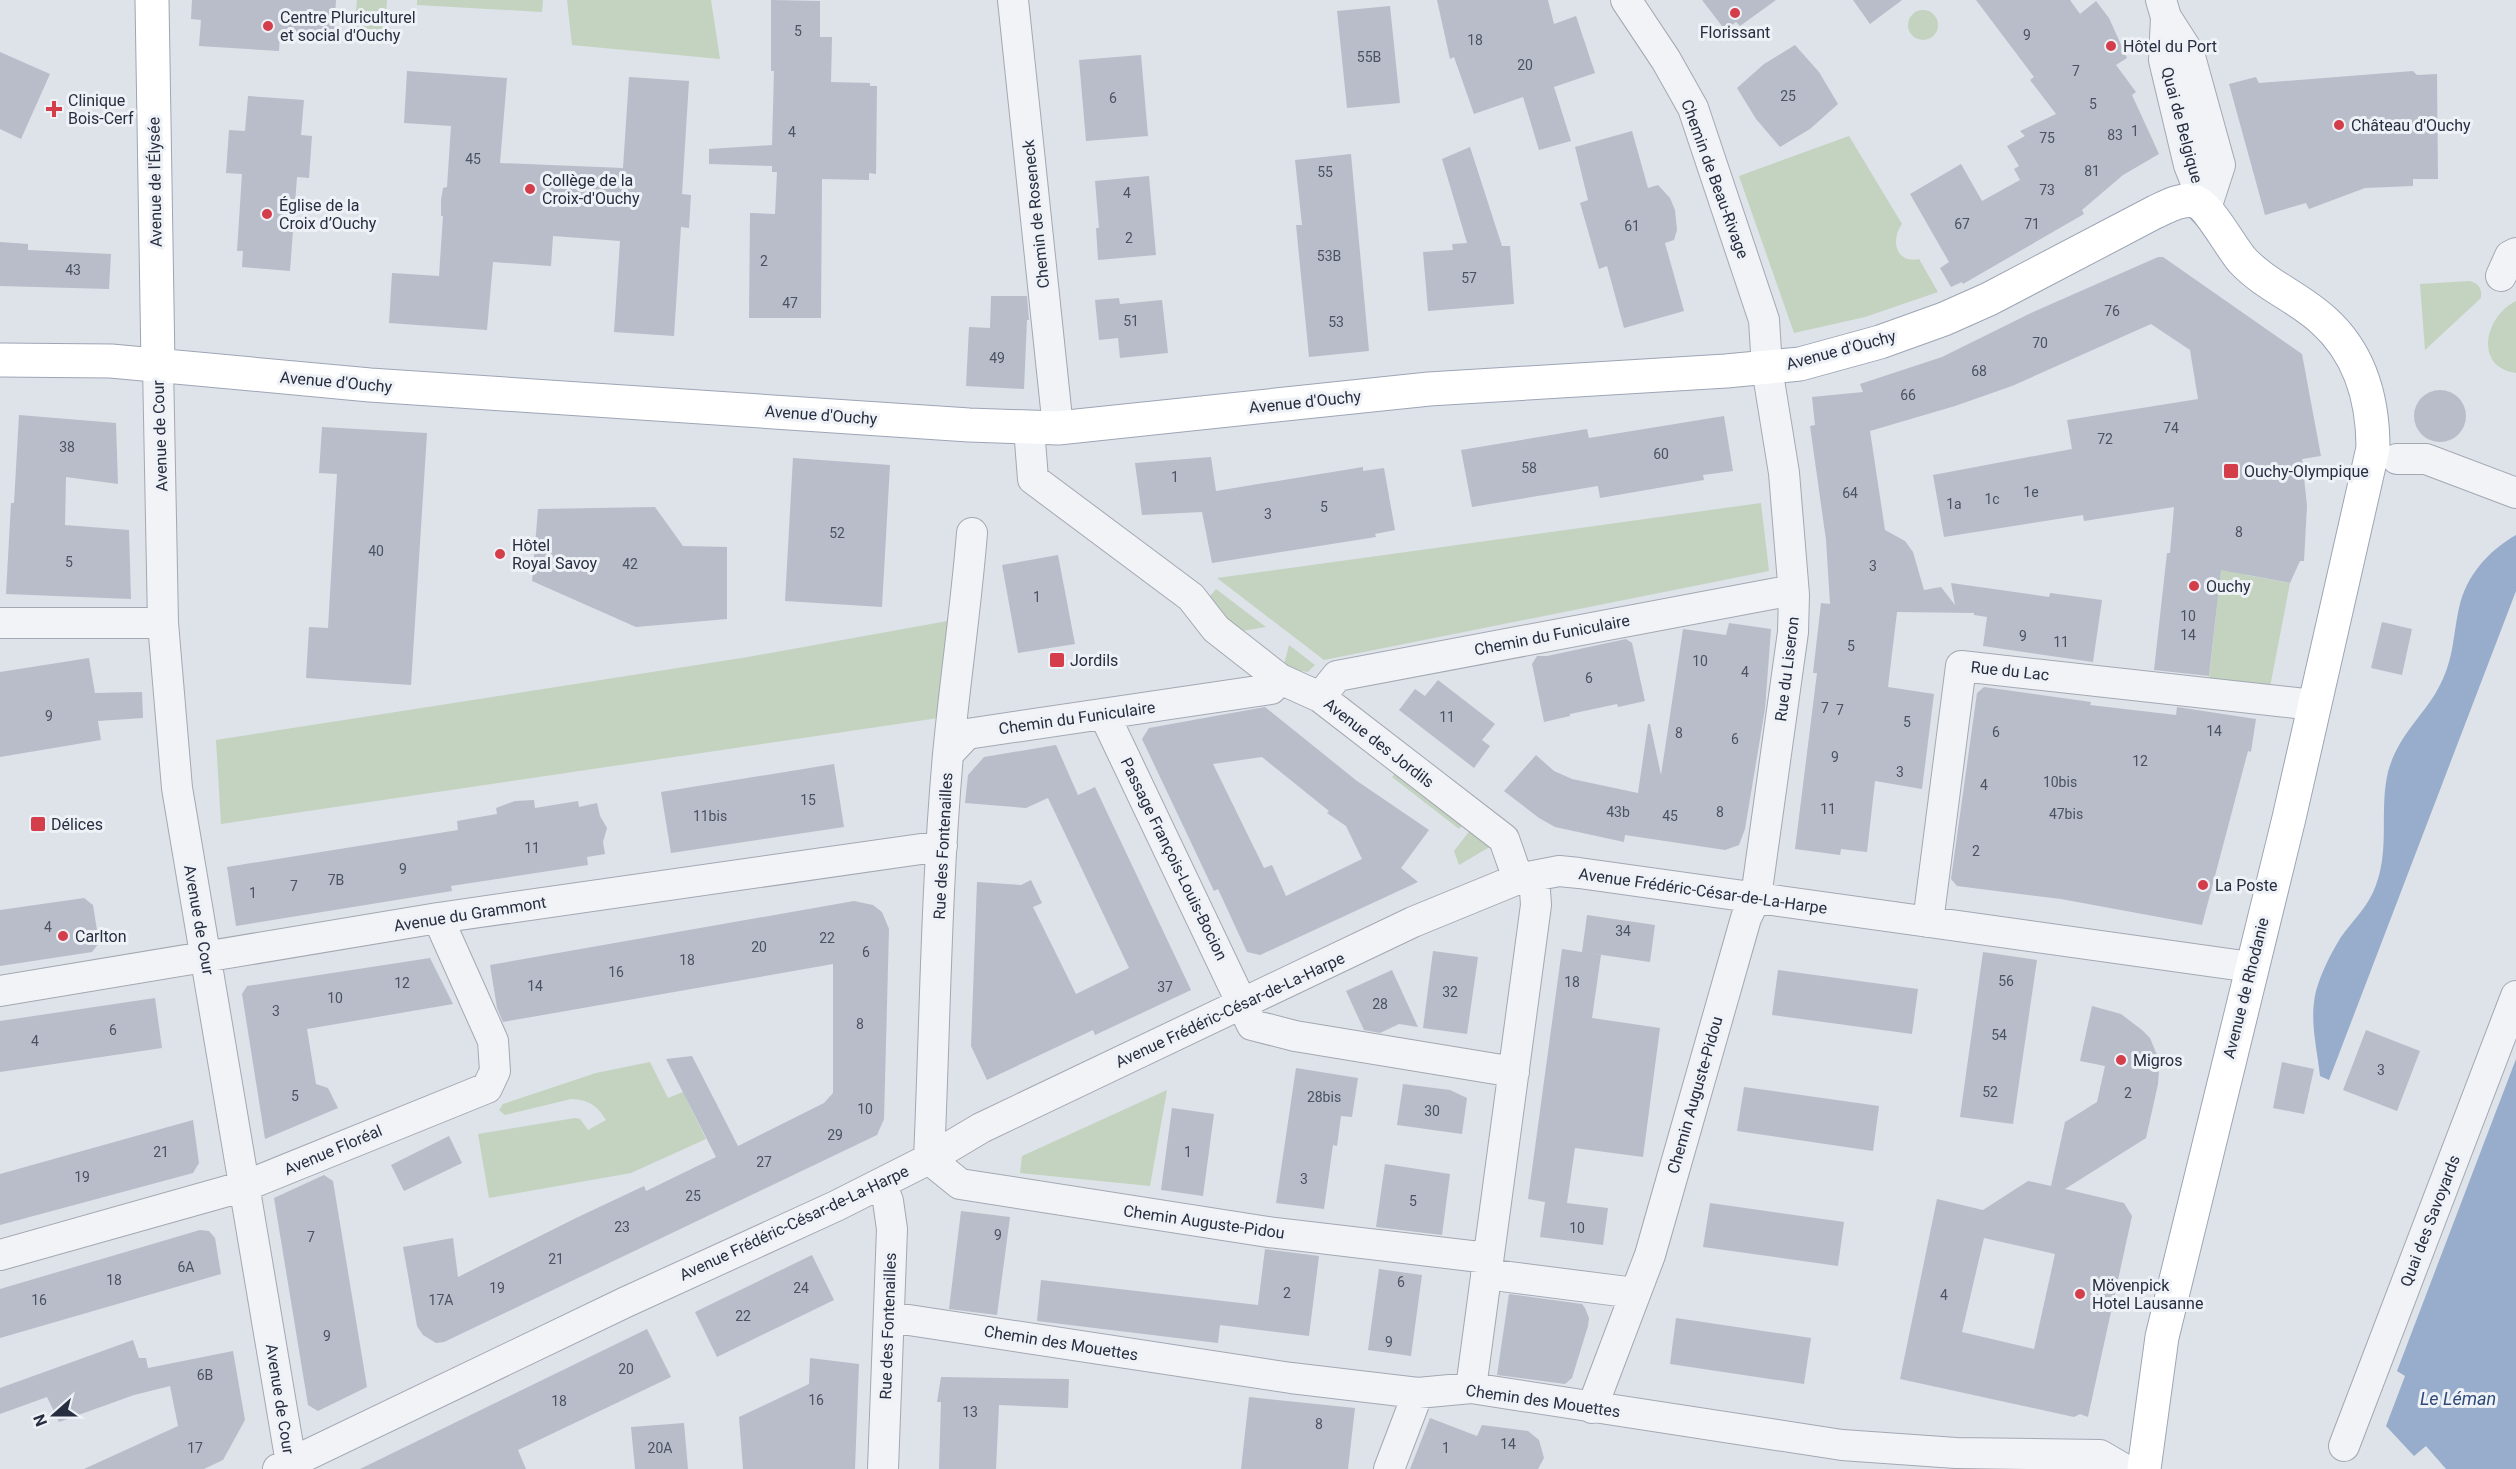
<svg xmlns="http://www.w3.org/2000/svg" width="2516" height="1469" font-family="Roboto,sans-serif">
<style>
.green{fill:#c3d3bf}
.water{fill:#97adcb}
.building{fill:#b8bdc9;fill-rule:evenodd}
.lines{fill:none;stroke-linecap:round;stroke-linejoin:round}
.minor-casing{stroke:#a3a8b3;stroke-width:32}
.major-casing{stroke:#9da5b5;stroke-width:35}
.minor{stroke:#f1f3f7;stroke-width:30}
.major{stroke:#fff;stroke-width:33}
.poi-dot{fill:#d43d4a;stroke:#eef1f6;stroke-width:2}
.labels{text-anchor:middle;dominant-baseline:central;stroke-width:6;stroke-linejoin:round;paint-order:stroke}
.number-label{font-size:14px;fill:#4b5262}
.poi-label{font-size:16px;fill:#272e40;stroke:#eef1f6;text-anchor:start}
.street-label{font-size:16px;fill:#272e40;stroke:#eef1f6}
.water-label{font-size:18px;font-style:italic;fill:#2f4a76;stroke:#eef1f6}
</style>
<rect width="100%" height="100%" fill="#dee2e9"/>
<!-- green -->
<path class="green" d="M357,0H387L385,35L354,34Z
M417,0H543L542,12L417,5Z
M567,0H711L720,59L572,45Z
M1908 25a15 15 0 1 1 30 0a15 15 0 1 1-30 0Z
M1849,136L1902,224C1890,240 1896,264 1919,259L1938,292L1865,317L1794,333L1739,176Z
M2470,281C2479,284 2482,288 2481,298L2425,350L2420,284Z
M2516,301V373C2473,367 2485,316 2516,301Z
M1761,503L1769,571L1324,660L1217,578Z
M2222,559L2246,575L2290,583L2270,687L2209,679Z
M1216,589L1266,627L1236,632L1207,600Z
M953,620L945,717L221,824L216,740L748,657Z
M1289,645L1315,665L1308,672L1283,668Z
M1397,771L1464,823L1459,829L1392,777Z
M1471,829L1493,845L1459,865L1454,851Z
M650,1062L668,1098L683,1092L706,1139L631,1173L489,1198L478,1134L575,1118L580,1119L588,1130L606,1120C597,1105 589,1100 571,1099L505,1115L499,1110L503,1104L596,1073Z
M1167,1090L1150,1186L1020,1173L1022,1156Z"/>
<!-- water -->
<path class="water" d="M2516,535V591L2329,1080L2320,1076C2317,1047 2309,1020 2316,991C2321,973 2331,953 2341,937C2353,920 2369,906 2376,885C2390,848 2379,810 2388,772C2399,732 2425,716 2441,683C2454,657 2453,635 2459,608C2466,576 2488,551 2516,535Z
M2516,1059V1469H2446L2426,1446L2414,1456L2386,1426L2405,1376L2397,1371Z"/>
<!-- building -->
<path class="building" d="M192,0H336L334,35L280,31L279,51L199,46L201,20L191,19Z
M771,0L820,1V37H832L831,82L870,83V86H877L876,174L869,173V180L822,179L821,318H749L750,213L775,214L777,172H772V166L709,164V149L772,145L774,71H771Z
M1437,0H1548L1554,24L1576,16L1595,73L1554,87L1571,141L1539,150L1523,97L1474,114L1454,57L1450,59Z
M1702,0H1776L1740,26L1736,22L1725,30Z
M1853,0H1902L1870,24Z
M1976,0H2070L2080,14L2096,1L2109,18L2127,58L2116,65L2136,92L2132,95L2159,154L2123,175L2082,210L2084,214L1963,284L1962,282L1951,287L1940,268L1949,262L1910,194L1961,164L1982,201L2020,180L2014,169L2019,166L2007,146L2025,136L2020,131L2056,114L2030,80L2034,77Z
M1390,6L1400,103L1347,108L1337,11Z
M1795,45L1819,72L1838,104L1810,129L1780,147L1756,119L1737,88L1764,64Z
M0,52L50,74L21,139L0,129Z
M1141,55L1148,136L1086,141L1079,60Z
M407,71L507,78L500,163L623,168L629,77L689,81L682,194L691,195L689,228L681,227L674,336L614,332L620,241L553,236L551,266L493,262L487,330L389,323L392,273L439,276L443,216H441V200L443,188L447,187L451,126L404,123Z
M2413,71L2417,75L2437,74L2438,179H2413V186L2365,188L2309,209L2306,203L2265,215L2229,84L2256,77L2259,83Z
M248,96L304,100L301,135L312,136L309,178L297,177L290,271L242,267L243,251H237L242,174L226,173L229,130L245,131Z
M1632,131L1648,188L1658,185L1670,198L1675,210L1677,230L1674,240L1665,243L1684,311L1624,328L1607,266L1599,269L1580,203L1588,200L1575,147Z
M1470,147L1502,246H1510L1514,304L1428,311L1423,252L1453,250L1452,244L1467,243L1442,159Z
M1351,154L1369,351L1309,357L1296,225H1302L1295,160Z
M1149,176L1156,255L1098,260L1096,228H1099L1095,181Z
M0,242L28,244V250L111,254L109,289L0,286Z
M2158,257H2163L2302,354L2321,456L2302,459L2307,506L2304,561H2300L2290,583L2221,570L2209,676L2154,670L2167,553H2170L2174,507L2084,521L2083,515L1944,537L1933,475L2072,449L2067,420L2198,399L2190,350L2151,324L2012,386L1955,406L1870,431L1885,530L1905,541L1913,552L1924,590L1941,587L1955,605L1951,583L2049,597L2050,593L2102,600L2093,662L1983,646L1987,617L1974,615V613L1897,612L1888,687L1934,694L1922,789L1875,781L1867,852L1841,849L1840,855L1795,849L1817,673H1813L1821,603L1830,604L1826,540L1810,426L1815,425L1812,397L1863,392L1860,384L1942,357L2031,313Z
M991,296H1027L1029,320H1027L1024,389L966,386L969,327L990,328Z
M1119,298L1120,304L1162,300L1168,353L1120,358L1118,338L1099,340L1095,300Z
M2414 416a26 26 0 1 1 52 0a26 26 0 1 1-52 0Z
M19,415L116,423L118,484L66,477L65,525L129,530L131,599L6,594L11,503H14Z
M1724,416L1733,471L1703,475L1704,480L1600,498L1598,486L1472,507L1461,450L1587,429L1589,438Z
M322,427L427,433L411,685L306,678L309,627L328,628L337,474L319,473Z
M1211,457L1216,491L1363,467V471L1384,468L1395,530L1375,534L1376,537L1212,563L1202,512L1142,515L1135,463Z
M793,458L890,465L882,607L785,601Z
M655,507L683,546L727,547V619L636,627L532,581L538,509Z
M1058,555L1075,644L1018,653L1002,565Z
M2382,622L2412,629L2402,675L2371,668Z
M1729,623L1771,629L1765,709L1745,829L1739,845L1725,850L1625,835L1624,842L1555,827L1539,818L1504,791L1536,755L1554,771L1572,779L1638,793L1648,724H1650L1661,775L1683,629L1726,635Z
M1626,639L1632,643L1645,701L1618,707L1617,704L1570,714V716L1544,722L1532,664L1537,656H1547Z
M89,658L95,693L142,692L143,718L98,721L101,740L0,757V672Z
M1438,680L1495,724L1482,740L1490,746L1474,768L1399,710L1415,689L1425,696Z
M1984,687L2091,702L2090,705L2176,715L2177,707L2256,719L2251,752L2248,751L2202,925L2061,899L1957,886L1951,879L1977,693Z
M1265,707L1357,781L1429,830L1401,868L1418,882L1260,955L1247,952L1218,889L1214,891L1142,739L1149,728ZM1262,757L1329,811L1327,813L1346,826L1362,859L1286,896L1272,865L1264,868L1213,764Z
M1056,745L1078,795L1095,787L1191,990L1095,1035L1093,1030L987,1080L971,1046L977,882L1021,885L1031,880L1042,903L1033,907L1076,994L1129,968L1048,798L1026,808L965,803L968,775L984,757Z
M834,764L844,827L671,853L661,792Z
M534,800L535,808L578,801L579,807L597,803L600,816L607,828L603,842L605,854L587,857L588,865L451,886L452,891L236,926L227,867L458,830L457,821L497,814L496,808L515,801Z
M84,898L93,905L99,943L92,952L0,966V910Z
M854,901L873,905L882,912L889,929L884,1119L877,1135L444,1342L436,1343L423,1335L417,1326L403,1247L453,1238L458,1277L576,1218L644,1186L646,1191L716,1157L666,1059L692,1056L738,1146L824,1103L833,1093V964L503,1022L497,1008L490,965Z
M1587,915L1655,925L1650,962L1589,953L1601,955L1592,1018L1660,1028L1643,1157L1575,1148L1567,1203L1608,1208L1603,1245L1540,1237L1545,1202L1528,1199L1562,949L1582,952Z
M1433,951L1478,957L1467,1034L1423,1028Z
M1983,952L2037,960L2013,1124L1960,1117Z
M430,958L453,1004L307,1029L316,1084L328,1088L338,1108L265,1139L242,994L247,986Z
M1392,970L1418,1027L1399,1024L1380,1033L1364,1030L1346,991Z
M1778,970L1918,989L1912,1034L1772,1015Z
M155,998L162,1048L0,1072V1021Z
M2092,1006L2121,1014L2142,1030L2150,1038L2157,1055L2159,1070L2158,1084L2146,1138L2065,1189L2124,1203L2132,1216L2088,1417L2080,1414L2074,1417L1900,1379L1937,1199L1983,1210L2028,1181L2051,1186L2065,1122L2097,1102L2105,1066L2080,1061ZM1984,1238L2055,1254L2034,1349L1962,1332Z
M2366,1030L2420,1051L2397,1111L2343,1090Z
M2282,1062L2314,1069L2304,1114L2273,1108Z
M1296,1068L1358,1078L1352,1117L1341,1116L1337,1146L1333,1145L1324,1209L1276,1203Z
M1403,1084L1450,1090L1467,1098L1462,1134L1397,1125Z
M1744,1087L1879,1106L1873,1151L1737,1131Z
M1172,1108L1214,1114L1203,1196L1161,1190Z
M193,1120L199,1163L193,1173L0,1225V1174Z
M449,1136L462,1163L404,1191L391,1165Z
M1385,1164L1450,1174L1442,1235L1376,1227Z
M324,1175L333,1181L367,1387L318,1411L308,1405L274,1198Z
M1710,1203L1844,1222L1838,1266L1703,1247Z
M961,1211L1010,1217L997,1315L949,1309Z
M200,1230L209,1231L215,1238L221,1274L0,1338V1289Z
M1265,1249L1319,1256L1309,1336L1220,1325L1218,1343L1037,1321L1041,1280L1258,1305Z
M812,1255L834,1300L717,1357L695,1312Z
M1379,1269L1422,1275L1411,1356L1368,1350Z
M1509,1294L1582,1304L1585,1308L1589,1318L1588,1326L1572,1378L1565,1384L1497,1375Z
M1676,1318L1811,1338L1804,1384L1670,1364Z
M647,1329L671,1377L518,1450L526,1469H360Z
M133,1340L139,1358H146L148,1368L233,1351L245,1420L223,1460L204,1469H84L178,1426L170,1386L134,1395L59,1422L47,1397L0,1414V1388Z
M810,1358L859,1364L855,1469H743L739,1417L809,1384Z
M941,1377L1069,1379L1068,1408L999,1405L996,1469H939L941,1402H937Z
M1249,1397L1355,1408L1348,1469H1241Z
M1430,1418L1477,1436L1482,1425L1528,1431L1539,1440L1544,1458L1538,1469H1410Z
M684,1423L688,1469H635L631,1427Z"/>
<g class="lines">
<!-- minor casing -->
<g class="minor-casing">
<path id="minor" d="M1013,0L1058,428
M2161,0L2166,17L2164,60L2189,165L2206,208
M2166,17L2189,53L2220,165L2206,208
M2501,276L2510,256L2516,253
M158,365L163,623L177,788L292,1469
M1029,428L1033,479L1191,597L1216,629L1280,679L1320,697L1504,839L1518,879
M2397,459H2426L2516,493
M972,533C966,607 955,681 948,755C936,889 935,1025 929,1159L960,1184L1268,1232L1488,1258
M0,623H163
M1320,697L1337,676L1777,593L1794,595
M1104,714L1252,1025L1295,1036L1514,1072
M948,754L967,734L1271,689L1280,679
M1928,922L1961,666L2314,705
M0,991L438,918L942,846
M881,1184L888,1201L892,1229L883,1469
M0,1255L245,1186L487,1088L495,1071L493,1041L438,918
M1486,1274L1635,1293
M889,1317L1291,1378L1418,1393L1471,1388L1842,1445L1956,1453L2100,1455L2124,1469
M1471,1388L1536,905L1534,876
M1592,1408L1650,1255L1746,918L1756,897L1793,632L1794,595L1784,473L1767,368L1764,320L1693,108L1666,60L1626,0
M2344,1446L2516,996
M278,1469L626,1302L836,1206L929,1159L981,1128L1413,922L1518,879L1559,871L1579,873L2251,967
M1389,1469L1418,1393"/>
</g>
<!-- major casing -->
<g class="major-casing">
<path id="major" d="M152,0L158,365
M0,360L111,361L370,385L969,425L1058,428L1429,389L1726,371L1800,364L1880,342L1944,319L1989,299L2155,212C2166,207 2181,198 2194,201C2208,204 2230,246 2242,260C2265,285 2298,297 2323,320C2360,353 2373,399 2373,448L2289,818L2162,1337L2144,1469"/>
</g>
<!-- minor -->
<use href="#minor" class="minor"/>
<!-- major -->
<use href="#major" class="major"/>
</g>
<!-- markers -->
<g class="poi-dot">
<circle cx="1735" cy="13" r="6"/>
<circle cx="268" cy="26" r="6"/>
<circle cx="2111" cy="46" r="6"/>
<path d="M51 100h6v6h6v6h-6v6h-6v-6h-6v-6h6z"/>
<circle cx="2339" cy="125" r="6"/>
<circle cx="530" cy="189" r="6"/>
<circle cx="267" cy="214" r="6"/>
<rect x="2223" y="463" width="16" height="16" rx="3"/>
<circle cx="500" cy="554" r="6"/>
<circle cx="2194" cy="586" r="6"/>
<rect x="1049" y="652" width="16" height="16" rx="3"/>
<rect x="30" y="816" width="16" height="16" rx="3"/>
<circle cx="2203" cy="885" r="6"/>
<circle cx="63" cy="936" r="6"/>
<circle cx="2121" cy="1060" r="6"/>
<circle cx="2080" cy="1294" r="6"/>
</g>
<g class="labels">
<!-- number labels -->
<g class="number-label">
<text x="798" y="31">5</text>
<text x="2027" y="35">9</text>
<text x="1475" y="40">18</text>
<text x="1369" y="57">55B</text>
<text x="1525" y="65">20</text>
<text x="2076" y="71">7</text>
<text x="1788" y="96">25</text>
<text x="1113" y="98">6</text>
<text x="2093" y="104">5</text>
<text x="2135" y="131">1</text>
<text x="792" y="132">4</text>
<text x="2115" y="135">83</text>
<text x="2047" y="138">75</text>
<text x="473" y="159">45</text>
<text x="2092" y="171">81</text>
<text x="1325" y="172">55</text>
<text x="2047" y="190">73</text>
<text x="1127" y="193">4</text>
<text x="1962" y="224">67</text>
<text x="2032" y="224">71</text>
<text x="1632" y="226">61</text>
<text x="1129" y="238">2</text>
<text x="1329" y="256">53B</text>
<text x="764" y="261">2</text>
<text x="73" y="270">43</text>
<text x="1469" y="278">57</text>
<text x="790" y="303">47</text>
<text x="2112" y="311">76</text>
<text x="1131" y="321">51</text>
<text x="1336" y="322">53</text>
<text x="2040" y="343">70</text>
<text x="997" y="358">49</text>
<text x="1979" y="371">68</text>
<text x="1908" y="395">66</text>
<text x="2171" y="428">74</text>
<text x="2105" y="439">72</text>
<text x="67" y="447">38</text>
<text x="1661" y="454">60</text>
<text x="1529" y="468">58</text>
<text x="1175" y="477">1</text>
<text x="2031" y="492">1e</text>
<text x="1850" y="493">64</text>
<text x="1992" y="499">1c</text>
<text x="1954" y="504">1a</text>
<text x="1324" y="507">5</text>
<text x="1268" y="514">3</text>
<text x="2239" y="532">8</text>
<text x="837" y="533">52</text>
<text x="376" y="551">40</text>
<text x="69" y="562">5</text>
<text x="630" y="564">42</text>
<text x="1873" y="566">3</text>
<text x="1037" y="597">1</text>
<text x="2188" y="616">10</text>
<text x="2188" y="635">14</text>
<text x="2023" y="636">9</text>
<text x="2061" y="642">11</text>
<text x="1851" y="646">5</text>
<text x="1700" y="661">10</text>
<text x="1745" y="672">4</text>
<text x="1589" y="678">6</text>
<text x="1825" y="708">7</text>
<text x="1840" y="710">7</text>
<text x="49" y="716">9</text>
<text x="1447" y="717">11</text>
<text x="1907" y="722">5</text>
<text x="2214" y="731">14</text>
<text x="1996" y="732">6</text>
<text x="1679" y="733">8</text>
<text x="1735" y="739">6</text>
<text x="1835" y="757">9</text>
<text x="2140" y="761">12</text>
<text x="1900" y="772">3</text>
<text x="2060" y="782">10bis</text>
<text x="1984" y="785">4</text>
<text x="808" y="800">15</text>
<text x="1828" y="809">11</text>
<text x="1618" y="812">43b</text>
<text x="1720" y="812">8</text>
<text x="2066" y="814">47bis</text>
<text x="710" y="816">11bis</text>
<text x="1670" y="816">45</text>
<text x="532" y="848">11</text>
<text x="1976" y="851">2</text>
<text x="403" y="869">9</text>
<text x="336" y="880">7B</text>
<text x="294" y="886">7</text>
<text x="253" y="893">1</text>
<text x="48" y="927">4</text>
<text x="1623" y="931">34</text>
<text x="827" y="938">22</text>
<text x="759" y="947">20</text>
<text x="866" y="952">6</text>
<text x="687" y="960">18</text>
<text x="616" y="972">16</text>
<text x="2006" y="981">56</text>
<text x="1572" y="982">18</text>
<text x="402" y="983">12</text>
<text x="535" y="986">14</text>
<text x="1165" y="987">37</text>
<text x="1450" y="992">32</text>
<text x="335" y="998">10</text>
<text x="1380" y="1004">28</text>
<text x="276" y="1011">3</text>
<text x="860" y="1024">8</text>
<text x="113" y="1030">6</text>
<text x="1999" y="1035">54</text>
<text x="35" y="1041">4</text>
<text x="2381" y="1070">3</text>
<text x="1990" y="1092">52</text>
<text x="2128" y="1093">2</text>
<text x="295" y="1096">5</text>
<text x="1324" y="1097">28bis</text>
<text x="865" y="1109">10</text>
<text x="1432" y="1111">30</text>
<text x="835" y="1135">29</text>
<text x="161" y="1152">21</text>
<text x="1188" y="1152">1</text>
<text x="764" y="1162">27</text>
<text x="82" y="1177">19</text>
<text x="1304" y="1179">3</text>
<text x="693" y="1196">25</text>
<text x="1413" y="1201">5</text>
<text x="622" y="1227">23</text>
<text x="1577" y="1228">10</text>
<text x="998" y="1235">9</text>
<text x="311" y="1237">7</text>
<text x="556" y="1259">21</text>
<text x="186" y="1267">6A</text>
<text x="114" y="1280">18</text>
<text x="1401" y="1282">6</text>
<text x="497" y="1288">19</text>
<text x="801" y="1288">24</text>
<text x="1287" y="1293">2</text>
<text x="1944" y="1295">4</text>
<text x="39" y="1300">16</text>
<text x="441" y="1300">17A</text>
<text x="743" y="1316">22</text>
<text x="327" y="1336">9</text>
<text x="1389" y="1342">9</text>
<text x="626" y="1369">20</text>
<text x="205" y="1375">6B</text>
<text x="816" y="1400">16</text>
<text x="559" y="1401">18</text>
<text x="970" y="1412">13</text>
<text x="1319" y="1424">8</text>
<text x="1508" y="1444">14</text>
<text x="195" y="1448">17</text>
<text x="660" y="1448">20A</text>
<text x="1446" y="1448">1</text>
</g>
<!-- poi labels -->
<g class="poi-label">
<text x="280" y="17">Centre Pluriculturel<tspan x="280" dy="18">et social d'Ouchy</tspan></text>
<text x="1735" y="32" text-anchor="middle">Florissant</text>
<text x="2123" y="46">Hôtel du Port</text>
<text x="68" y="100">Clinique<tspan x="68" dy="18">Bois-Cerf</tspan></text>
<text x="2351" y="125">Château d'Ouchy</text>
<text x="542" y="180">Collège de la<tspan x="542" dy="18">Croix-d'Ouchy</tspan></text>
<text x="279" y="205">Église de la<tspan x="279" dy="18">Croix d’Ouchy</tspan></text>
<text x="2244" y="471">Ouchy-Olympique</text>
<text x="512" y="545">Hôtel<tspan x="512" dy="18">Royal Savoy</tspan></text>
<text x="2206" y="586">Ouchy</text>
<text x="1070" y="660">Jordils</text>
<text x="51" y="824">Délices</text>
<text x="2215" y="885">La Poste</text>
<text x="75" y="936">Carlton</text>
<text x="2133" y="1060">Migros</text>
<text x="2092" y="1285">Mövenpick<tspan x="2092" dy="18">Hotel Lausanne</tspan></text>
</g>
<!-- street labels -->
<g class="street-label">
<text transform="translate(2182 125) rotate(75)">Quai de Belgique</text>
<text transform="translate(1715 179) rotate(70)">Chemin de Beau-Rivage</text>
<text transform="translate(155 182) rotate(-91)">Avenue de l'Élysée</text>
<text transform="translate(1036 214) rotate(-96)">Chemin de Roseneck</text>
<text transform="translate(1841 350) rotate(-15)">Avenue d'Ouchy</text>
<text transform="translate(336 382) rotate(5)">Avenue d'Ouchy</text>
<text transform="translate(1305 402) rotate(-6)">Avenue d'Ouchy</text>
<text transform="translate(821 415) rotate(4)">Avenue d'Ouchy</text>
<text transform="translate(160 436) rotate(-92)">Avenue de Cour</text>
<text transform="translate(1552 635) rotate(-11)">Chemin du Funiculaire</text>
<text transform="translate(1787 669) rotate(-83)">Rue du Liseron</text>
<text transform="translate(2010 671) rotate(6)">Rue du Lac</text>
<text transform="translate(1077 718) rotate(-8)">Chemin du Funiculaire</text>
<text transform="translate(1379 743) rotate(38)">Avenue des Jordils</text>
<text transform="translate(943 846) rotate(-87)">Rue des Fontenailles</text>
<text transform="translate(1174 859) rotate(64)">Passage François-Louis-Bocion</text>
<text transform="translate(1703 891) rotate(8)">Avenue Frédéric-César-de-La-Harpe</text>
<text transform="translate(470 914) rotate(-9)">Avenue du Grammont</text>
<text transform="translate(199 920) rotate(80)">Avenue de Cour</text>
<text transform="translate(2246 988) rotate(-76)">Avenue de Rhodanie</text>
<text transform="translate(1230 1010) rotate(-25)">Avenue Frédéric-César-de-La-Harpe</text>
<text transform="translate(1695 1095) rotate(-74)">Chemin Auguste-Pidou</text>
<text transform="translate(333 1150) rotate(-23)">Avenue Floréal</text>
<text transform="translate(2430 1221) rotate(-69)">Quai des Savoyards</text>
<text transform="translate(1204 1222) rotate(8)">Chemin Auguste-Pidou</text>
<text transform="translate(794 1223) rotate(-25)">Avenue Frédéric-César-de-La-Harpe</text>
<text transform="translate(888 1326) rotate(-88)">Rue des Fontenailles</text>
<text transform="translate(1061 1343) rotate(9)">Chemin des Mouettes</text>
<text transform="translate(280 1399) rotate(81)">Avenue de Cour</text>
<text transform="translate(1543 1401) rotate(8)">Chemin des Mouettes</text>
</g>
<!-- water labels -->
<g class="water-label">
<text x="2458" y="1398">Le Léman</text>
</g>
</g>
<!-- north arrow -->
<g transform="translate(54 1415) rotate(249)" stroke="#eef1f6" stroke-width="4.5" paint-order="stroke">
<path d="M0-4.5L10 22L0 15L-10 22Z" fill="#272e40"/>
<text y="-9" font-size="16" font-weight="bold" text-anchor="middle" fill="#272e40">N</text>
</g>
</svg>
